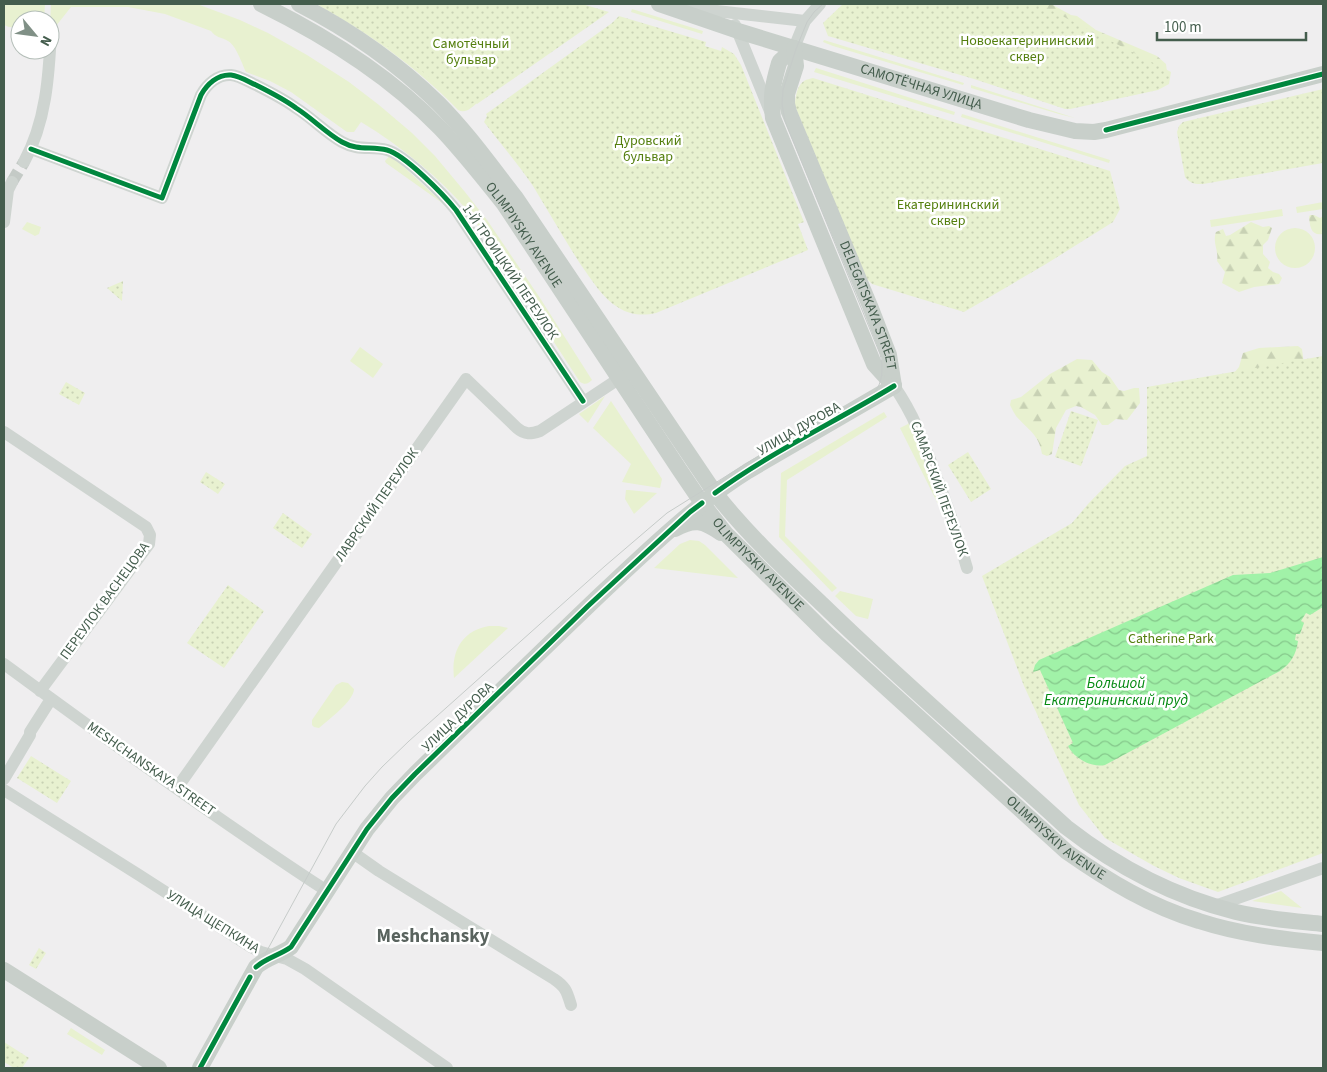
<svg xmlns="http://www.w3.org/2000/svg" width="1327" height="1072" font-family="'Source Sans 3',sans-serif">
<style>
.green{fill:#e8f1d0}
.forest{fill:url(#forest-firs)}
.park{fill:url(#park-dots)}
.water{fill:url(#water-waves)}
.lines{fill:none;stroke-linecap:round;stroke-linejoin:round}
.minor-tunnel{stroke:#c4cac6;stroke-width:12;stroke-dasharray:12 6;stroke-linecap:butt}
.minor{stroke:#ced4d0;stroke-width:12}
.major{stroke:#c8cfca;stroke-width:16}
.tram{stroke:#c6cbc9;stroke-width:1}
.cycleway-casing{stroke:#fff;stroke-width:8}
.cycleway{stroke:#00873e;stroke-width:5}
.labels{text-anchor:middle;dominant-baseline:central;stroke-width:5;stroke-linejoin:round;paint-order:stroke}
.park-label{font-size:14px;fill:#547f0e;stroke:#fff}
.street-label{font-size:14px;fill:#445d4d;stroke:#fff}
.water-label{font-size:15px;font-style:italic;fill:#048a11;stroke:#fff}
.district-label{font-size:19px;font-weight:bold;fill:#59635e;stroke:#fff}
</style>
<defs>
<pattern id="forest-firs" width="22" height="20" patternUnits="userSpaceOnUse" patternTransform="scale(1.25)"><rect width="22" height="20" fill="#e8f1d0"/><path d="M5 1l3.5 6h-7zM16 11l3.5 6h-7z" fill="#c8d1b4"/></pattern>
<pattern id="park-dots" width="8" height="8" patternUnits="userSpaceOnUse" patternTransform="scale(1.25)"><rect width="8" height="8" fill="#e8f1d0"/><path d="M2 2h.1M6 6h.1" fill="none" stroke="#c8d1b4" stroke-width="1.8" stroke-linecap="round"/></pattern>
<pattern id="water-waves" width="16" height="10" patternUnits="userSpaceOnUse" patternTransform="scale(1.25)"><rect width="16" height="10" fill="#a1f2a8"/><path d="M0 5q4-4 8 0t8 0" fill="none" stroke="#85c78b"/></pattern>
</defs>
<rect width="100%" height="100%" fill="#efeeef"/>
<!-- green -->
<path class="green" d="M4,4H45L44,20H20V27H9L4,25Z
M51,4H197L240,20L268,33L307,55L349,82L379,105L412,133L435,156L465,192L487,220L540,298L592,380C588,384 585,385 580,382L471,215C440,177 402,147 361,122L354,132H347L291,92L270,81L246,72C242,64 236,45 228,41C222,37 216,38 211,31L165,14L128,7H71L56,26H50Z
M317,4H327L470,93L477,103C471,108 466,114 458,110C417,67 368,33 317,4Z
M632,9L703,31L702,34L631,12Z
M824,40L964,83L963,85L833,46L823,42Z
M816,68L955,112L954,115L814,72Z
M971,85L1075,118L1059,114L971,88Z
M962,114L1110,160L1109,163L961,117Z
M390,155L392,156L445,205L386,163L385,161Z
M1323,202V209L1297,213L1296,207Z
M1282,209L1283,216L1211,227L1210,220Z
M27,222L41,227L39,234L35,236L22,229Z
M1275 248a20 20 0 1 1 40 0a20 20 0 1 1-40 0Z
M360,347L383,364L373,378L350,361Z
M605,396L588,423L579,414Z
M611,401L662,479L660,488L622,482L631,464L593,428Z
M884,412L887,417L787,480L785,536L837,588L832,592L779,537L781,473Z
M910,420L944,516L900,428L908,424Z
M626,490H629L657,493L634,514L625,499Z
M690,540L699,541L705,545L738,578L654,568L680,544Z
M840,591L873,599L868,619L856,616L835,596Z
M489,626H499L508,628L454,678C451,652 461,631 489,626Z
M342,682L348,683L354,689C354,701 328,720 319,728L314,727L312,725V720L336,685Z
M1281,891L1302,908L1252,901Z
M71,1028L105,1050L102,1055L67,1034Z"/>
<!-- forest -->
<path class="forest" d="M1034,4H1051L1071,15L1077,16L1096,30L1157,56L1166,64L1167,72Z
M1310,215H1314L1320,218L1323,216V234C1311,236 1310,227 1309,217Z
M1251,222L1263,227L1269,226L1272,228L1268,240L1263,245V254L1270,262L1268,268L1273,272L1279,274L1282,278L1279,284L1254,287L1239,292L1222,283L1225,272L1217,261C1219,250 1212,243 1216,232L1223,229L1226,236L1230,235Z
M1298,346L1302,349L1304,364L1229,379L1239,367L1243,353L1259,348Z
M1077,359L1092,360L1102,372L1110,377L1119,390L1124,391L1134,388H1139L1140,403L1127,420L1116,419L1108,425H1102L1095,415L1081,407L1076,406L1066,410L1056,428L1052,454L1047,456L1042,454C1039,434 1028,430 1016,416C1014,413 1012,409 1010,405L1011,400L1021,397L1050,374Z"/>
<!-- park -->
<path class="park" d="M317,4H582L609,12L477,104L475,102L465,107L460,106L427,75L395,51Z
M843,4H1039L1171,72L1169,84L1158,90L1070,109H1065L974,79L828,36L823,23Z
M619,16L706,42L705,46L721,51L722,47L734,54L741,65L804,222L798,224L808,250L656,313C643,316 630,315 619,308C602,298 592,280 581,265C564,239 549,212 533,186C518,164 500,143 484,122L487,116L486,114L612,23Z
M813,78L1110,171L1120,209L1113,222L1046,264L964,312L872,284L864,276L795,106C795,98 797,85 804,81C807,79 810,79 813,78Z
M1323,89V163L1203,184C1196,184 1190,184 1185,177L1177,132L1179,126L1183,122Z
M123,281L122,301L107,288Z
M1323,356V853L1218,892L1179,878L1154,866L1105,838L1079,805L1024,686L982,576L1072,523L1088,504L1125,466L1147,456V387Z
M66,382L85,393L79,405L59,394Z
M1071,411L1098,420L1081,466L1055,457Z
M968,452L991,489L971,502L948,465Z
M206,472L225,484L218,494L200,482Z
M283,513L312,534L302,548L273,528Z
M228,585L264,611L224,668L187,643Z
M31,756L71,781L57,803L17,778Z
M39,948L46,953L36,969L29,965Z
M4,1042L29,1058L22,1068H14L4,1062Z"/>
<!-- water -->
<path class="water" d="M1323,557V607L1310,615L1306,613L1301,621L1304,623L1300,634H1296L1295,640L1298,641C1296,655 1291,663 1280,671L1105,765C1091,768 1074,758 1068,746L1073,743L1040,670L1033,672L1035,665L1039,660L1233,575L1270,573Z"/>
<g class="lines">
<!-- minor-tunnel -->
<path class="minor-tunnel" d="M12,182L24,162"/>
<!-- minor -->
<path class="minor" d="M681,7L805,21
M735,25L770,111
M794,48L805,21L820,4
M31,149L162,198L201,95C207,84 218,74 231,75C240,76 249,82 256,85C270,92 284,99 296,108C312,118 326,133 342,142C358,151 371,146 387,150C405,155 443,194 456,210L583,401
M24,162C46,122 49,76 51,31
M4,222L8,190L12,182
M894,386C914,415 923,440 935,473C947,504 958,536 967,568
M4,432L146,527L150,535L149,544L40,691
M4,664C110,742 217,819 327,891
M4,779L30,735V732L51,699
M177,788L466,379L517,428C525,435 531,434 540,431L620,378
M4,790L139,875L251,947L261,952L287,959L305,969L447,1068
M352,852L379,871L554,979C566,987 567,992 571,1005
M1215,906L1323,868"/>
<!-- major -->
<g class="major">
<path id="s1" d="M261,4C326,36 389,75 440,128C463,152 483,178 504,204L679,469L702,503L726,534L827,634L1067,852C1107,880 1151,907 1199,921C1239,934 1281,939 1323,943"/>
<path d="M299,4C350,30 397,63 438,103C467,132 491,166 516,198L715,493C747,534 785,569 823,605C901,681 985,753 1066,827C1116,866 1175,897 1236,912C1265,919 1294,921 1323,924"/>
<path id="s2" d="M659,4L738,31L1029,120L1075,131L1094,132L1106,130L1323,74"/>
<path d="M794,48L780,61L779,63C773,84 770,95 773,118L874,364L894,386"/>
<path id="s3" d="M794,48L796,66L787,94V104L789,112L870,306L889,355L894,386"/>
<path d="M675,529C695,518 703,521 721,533"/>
<path d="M4,970L159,1068"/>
<path d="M200,1068L256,967C266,958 280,955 291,947L367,829L392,798L415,774C478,713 540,652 603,592C649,549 694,505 748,471L894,386"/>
</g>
<!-- tram -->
<path class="tram" d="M203,1068L336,824L365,786L382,767L409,741L605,566L667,513L760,455L863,403C881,392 885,374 880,354L785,121L782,104L783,90L796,49L807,22L814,12L823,4"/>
<!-- cycleway casing -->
<g class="cycleway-casing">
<path id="cycleway" d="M1106,130L1323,74
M31,149L162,198L201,95C207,84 218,74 231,75C240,76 249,82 256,85C270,92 284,99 296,108C312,118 326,133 342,142C358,151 371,146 387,150C405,155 443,194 456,210L583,401
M715,493C771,452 835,422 894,386
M256,967C266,958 280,955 291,947L367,829L392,798L415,774L588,606L690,512L702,503
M200,1068L250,977"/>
</g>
<!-- cycleway -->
<use href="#cycleway" class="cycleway"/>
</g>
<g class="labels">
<!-- park labels -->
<g class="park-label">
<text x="1027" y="41">Новоекатерининский<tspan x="1027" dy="16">сквер</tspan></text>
<text x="471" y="44">Самотёчный<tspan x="471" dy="16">бульвар</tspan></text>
<text x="648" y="141">Дуровский<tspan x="648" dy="16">бульвар</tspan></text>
<text x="948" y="205">Екатерининский<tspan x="948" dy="16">сквер</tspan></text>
<text x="1171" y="639">Catherine Park</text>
</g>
<!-- street labels -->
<g class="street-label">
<text stroke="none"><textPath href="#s2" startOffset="275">САМОТЁЧНАЯ УЛИЦА</textPath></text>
<text stroke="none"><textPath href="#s1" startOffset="355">OLIMPIYSKIY AVENUE</textPath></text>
<text transform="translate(510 272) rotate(56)">1-Й ТРОИЦКИЙ ПЕРЕУЛОК</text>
<text stroke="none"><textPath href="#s3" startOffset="275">DELEGATSKAYA STREET</textPath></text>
<text transform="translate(799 429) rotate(-30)">УЛИЦА ДУРОВА</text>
<text transform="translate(939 489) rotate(70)">САМАРСКИЙ ПЕРЕУЛОК</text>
<text transform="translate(377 505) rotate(-55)">ЛАВРСКИЙ ПЕРЕУЛОК</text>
<text stroke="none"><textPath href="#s1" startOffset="760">OLIMPIYSKIY AVENUE</textPath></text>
<text transform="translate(105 601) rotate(-54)">ПЕРЕУЛОК ВАСНЕЦОВА</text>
<text transform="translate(458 717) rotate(-44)">УЛИЦА ДУРОВА</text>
<text transform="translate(151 769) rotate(35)">MESHCHANSKAYA STREET</text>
<text stroke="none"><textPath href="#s1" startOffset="1165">OLIMPIYSKIY AVENUE</textPath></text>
<text transform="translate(213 922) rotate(32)">УЛИЦА ЩЕПКИНА</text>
</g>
<!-- water labels -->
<g class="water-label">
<text x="1116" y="683">Большой<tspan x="1116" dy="17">Екатерининский пруд</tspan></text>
</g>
<!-- district labels -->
<g class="district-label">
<text x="433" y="936">Meshchansky</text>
</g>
</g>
<!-- border -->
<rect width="1327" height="1072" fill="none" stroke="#445d4d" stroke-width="10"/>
<!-- north arrow -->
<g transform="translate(35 35) rotate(119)"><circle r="24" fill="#ffffff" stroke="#b4beb8"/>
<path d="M0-4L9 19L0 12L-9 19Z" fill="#809086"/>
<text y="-8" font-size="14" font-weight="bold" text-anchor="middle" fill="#445d4d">N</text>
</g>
<!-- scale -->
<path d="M1157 32v8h149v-8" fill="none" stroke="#445d4d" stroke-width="2.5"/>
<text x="1164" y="32" font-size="15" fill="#445d4d" stroke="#ffffff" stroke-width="4" paint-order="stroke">100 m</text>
</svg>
